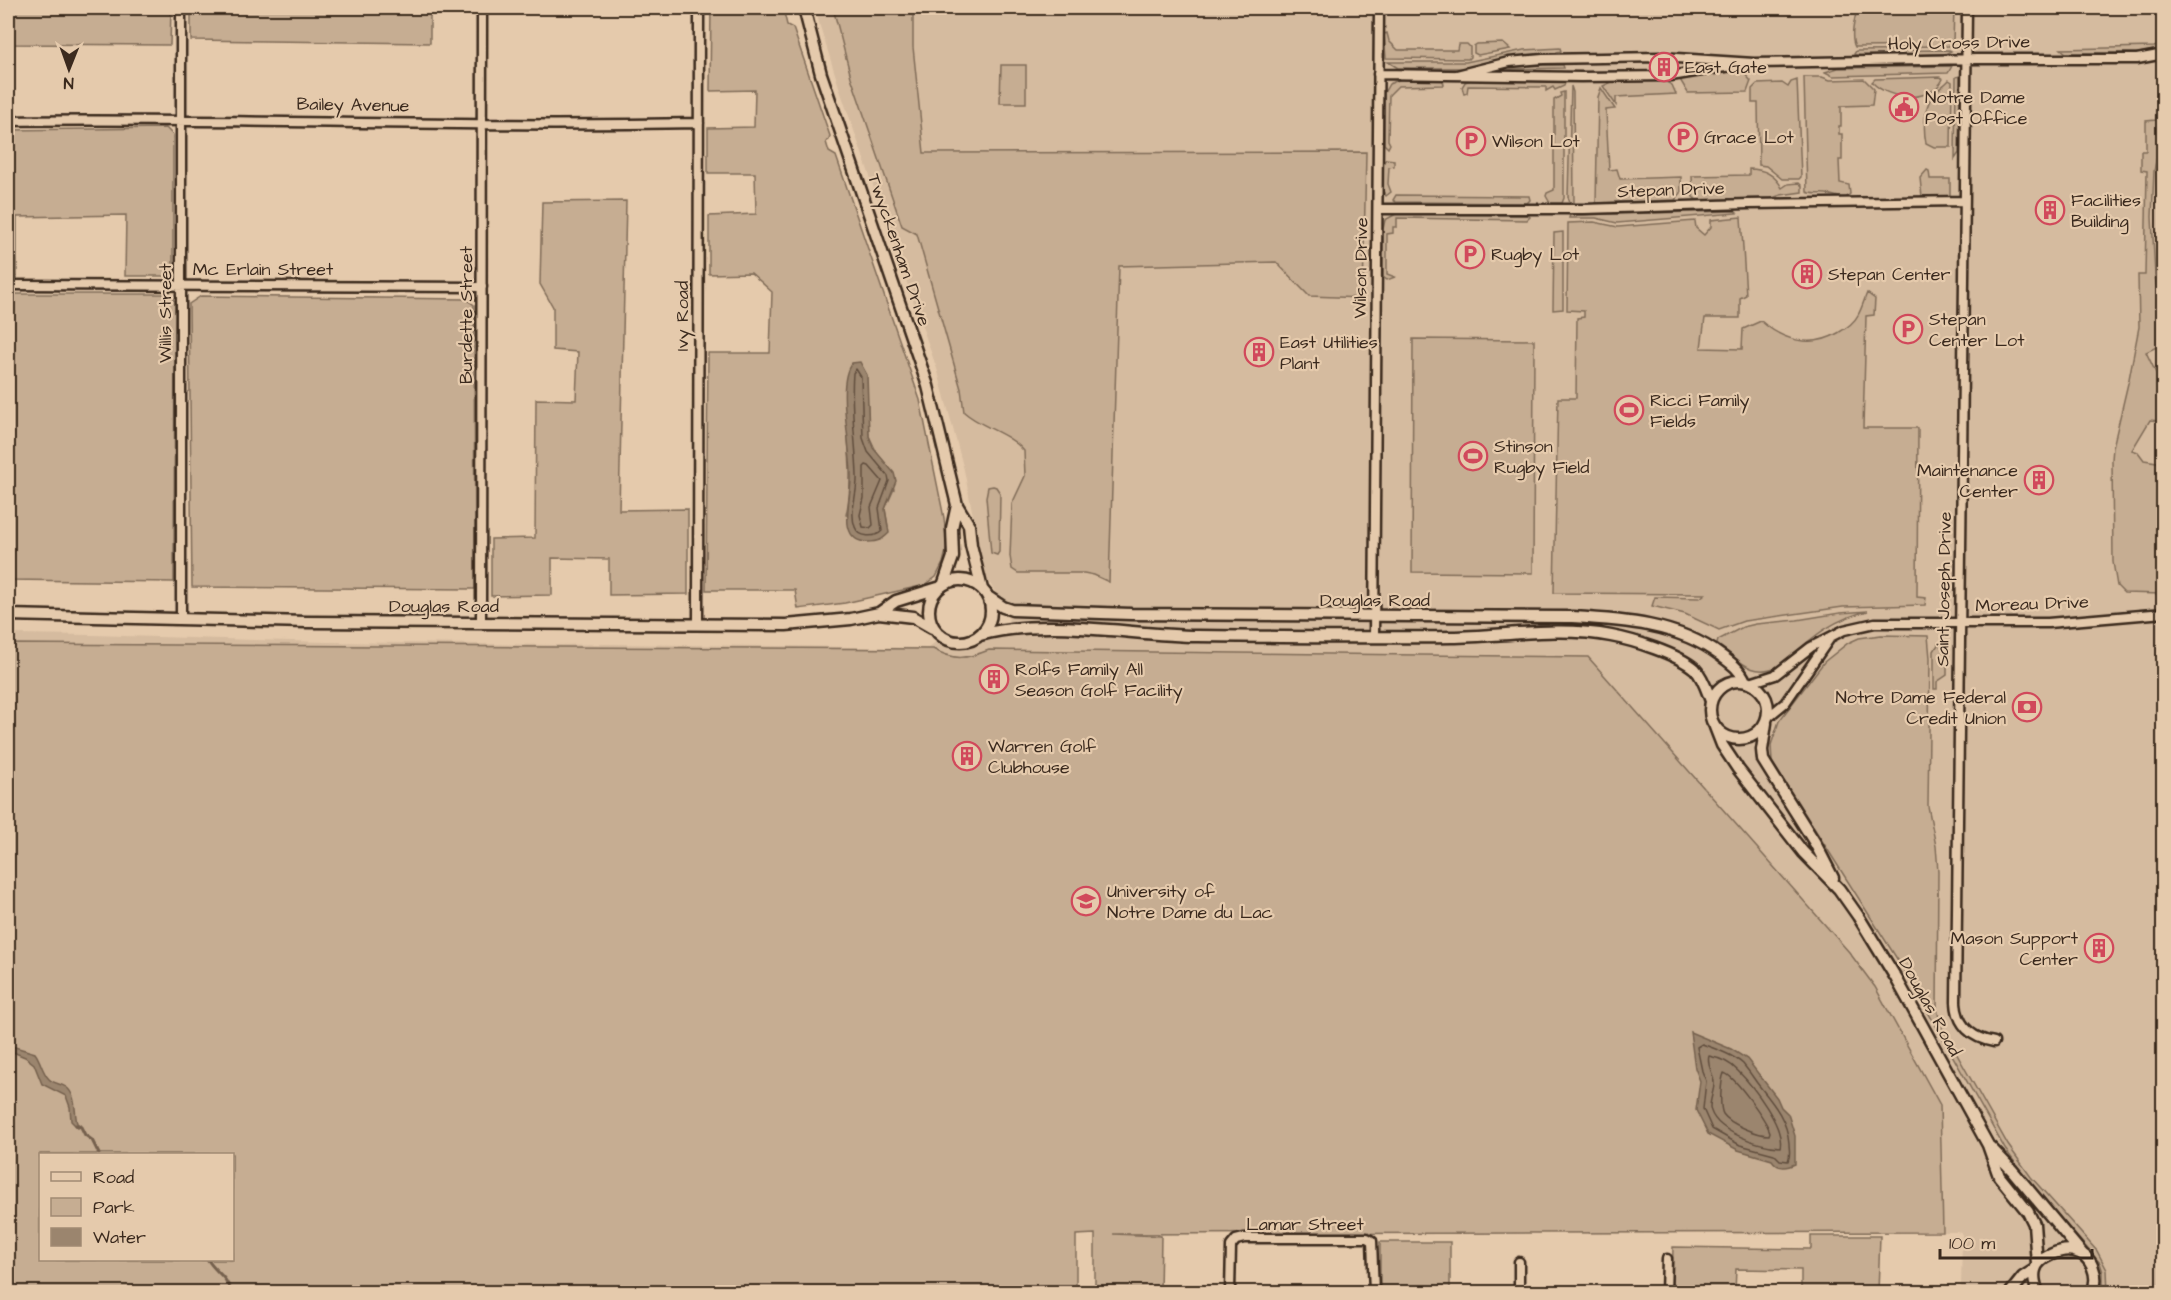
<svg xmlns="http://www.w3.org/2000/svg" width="2171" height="1300" font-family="'Architects Daughter',sans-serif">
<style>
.built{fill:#d5bb9f;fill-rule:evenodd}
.green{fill:#c6ad92;stroke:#806c58;stroke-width:1.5;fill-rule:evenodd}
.water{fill:#9b856e;stroke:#75614e;stroke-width:1.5}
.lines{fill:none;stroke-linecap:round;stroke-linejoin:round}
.shore{stroke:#614e3e;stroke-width:1.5}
.stream{stroke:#75614e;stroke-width:3}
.minor-casing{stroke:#3b2a1e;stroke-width:13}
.tertiary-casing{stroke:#3b2a1e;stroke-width:15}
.minor{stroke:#e5caac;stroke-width:8}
.tertiary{stroke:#e5caac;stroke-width:10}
.labels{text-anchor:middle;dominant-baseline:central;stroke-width:4.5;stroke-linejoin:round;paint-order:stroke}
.street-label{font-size:18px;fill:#3b2a1e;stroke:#e5caac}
.poi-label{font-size:18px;fill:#3b2a1e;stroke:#e5caac;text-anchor:start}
</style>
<rect width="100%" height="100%" fill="#e5caac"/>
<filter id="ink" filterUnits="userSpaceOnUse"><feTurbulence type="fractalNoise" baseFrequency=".0167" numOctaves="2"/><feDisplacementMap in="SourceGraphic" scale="12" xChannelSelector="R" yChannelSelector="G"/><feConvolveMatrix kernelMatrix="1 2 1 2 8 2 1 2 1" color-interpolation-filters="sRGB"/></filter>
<g filter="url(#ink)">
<!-- built -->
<path class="built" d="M816,8H2163V1292H1961L1962,1233L1956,1232L1076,1234L1075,1292H8V634L92,635L325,642L558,645L607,644L928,648L937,641L948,647L958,648H968L995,638L1008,636L1009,602L997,595L985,576L964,470L938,372L841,93L819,23ZM40,1154H232V1260H40Z"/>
<!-- green -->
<path class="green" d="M8,8H171L170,45L8,44Z
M191,8H430V43L191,40Z
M711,8H783L787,25L793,28L830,136L829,140L826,142L829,152L836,156L920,400L944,518L947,547L943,563L936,577L925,585L845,603L798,609L795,590H706L708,353H770L772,292L751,273L709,274V216L756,214L755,173H708V128L754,127L755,90L710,91ZM846,386L867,398L869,436L894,489L885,509L888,526L846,515C856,472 844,429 846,386Z
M833,8H913V47L924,153L1366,152L1363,298L1309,296L1276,262L1119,266L1109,582L1094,575L1084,573H1018L1012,569L1010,556L1012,504L1025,476L1024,451C1008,432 982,428 964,412L961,389L917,234L902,226L851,77Z
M1858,8H1954L1953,42L1949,46L1855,47C1850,38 1854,18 1858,8Z
M1387,33L1389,41L1398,50H1457L1458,44H1467L1470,47V57L1468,59L1386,58L1384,34Z
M1503,43L1510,49L1478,55L1474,53V46L1477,44Z
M2163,44V48L2161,49L2139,53H2066L2061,49L2154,47Z
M1560,48L1561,51L1557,52L1554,56L1510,58L1467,68H1398L1388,62H1466L1524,50Z
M1949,50L1951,51L1945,54L1860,56L1854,54L1856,51Z
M1001,65H1026V103H1000Z
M1515,65H1563L1564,68L1514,69L1476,74Z
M1952,66L1948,73L1833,76L1825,72L1838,68Z
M1743,72L1751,81L1747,92L1688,93L1679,78L1705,73Z
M1960,76L1959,153L1955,159L1956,77Z
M1804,77H1822L1830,80L1864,79L1874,89L1872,105L1841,106V126H1839V134H1842V160H1839L1840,183L1849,185L1850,194L1846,198C1838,198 1834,195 1826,194C1819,193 1813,195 1807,192Z
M1940,77L1943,79C1931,104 1888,100 1872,82L1875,79Z
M1401,79L1443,80L1444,85L1398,86L1389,95L1388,140L1390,144L1388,148L1384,144V93L1389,84Z
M1661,79L1672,85L1676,94L1616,97V105L1603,86L1614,81Z
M1471,80L1560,81L1565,83L1564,86L1555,90L1553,87L1546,91V87L1468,86L1467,93L1464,94L1462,87L1465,82Z
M1797,80L1801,177L1799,179H1782L1766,166L1759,165L1758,103H1752V89L1757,84L1782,83L1788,87L1791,82Z
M1949,80L1952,82L1951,147H1934L1926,143C1923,129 1924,109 1932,96C1936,90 1944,86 1949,80Z
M1571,86L1573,92L1574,203H1570L1568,197Z
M1601,88L1615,109L1606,110L1609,170L1617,169L1620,179L1681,177V193L1675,200L1596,203L1598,97Z
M1564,92V198L1562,203H1550L1546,196L1547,193L1554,190V100L1561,96L1560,93Z
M2163,95V128L2154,171L2152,217L2155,276L2163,329V344L2146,352L2157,375L2163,372V426L2159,421L2150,420L2132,450L2138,452L2144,460L2163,463L2164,549L2161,553L2163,555V594L2124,593L2117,586L2113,562L2112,460L2113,447L2129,379L2139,327L2138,275H2145L2147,171L2141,170V151H2146V121L2156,120L2157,100Z
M166,128L173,135V269L166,276H125L126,215L17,217V277H8V130Z
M1386,159L1394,160V166L1389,167L1388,184L1391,192L1386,196L1383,191V163Z
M1749,169C1764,169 1775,174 1782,188L1788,184L1799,183L1802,186V192L1781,195L1772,198L1697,200L1693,197L1692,176L1749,175Z
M1927,170L1929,171L1930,179H1950V197H1922L1920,178Z
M1396,195L1529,196L1530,200L1527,203L1396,202L1393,200Z
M626,201L619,510L688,509V594L609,595V559L552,558V595L491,596V539L535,538L536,399L576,400L578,352L553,350V307L540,284L542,202Z
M1735,211L1737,213L1617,223L1596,218H1569L1570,215Z
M1396,214L1528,215L1530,217L1527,220L1397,218V227H1393V233L1387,234V274L1395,277L1387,280L1383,277V229L1385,220Z
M1741,217L1746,295L1740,298V318H1705L1701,348L1742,349L1743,329L1761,321C1782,340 1811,349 1838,333C1845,329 1854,323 1858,315C1862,308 1864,300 1867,293L1875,299L1874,315L1866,316L1863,428H1918L1917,597L1926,598L1925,605L1843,607L1744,621L1719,630L1685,614L1652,606L1655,597L1700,598L1705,594L1554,593L1558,398H1576L1577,318L1584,317V311L1567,310L1568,223L1594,222L1618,227L1695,221L1696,228L1704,235L1711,227V220Z
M1563,232V309L1553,310L1554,233Z
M8,294H167L175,301L174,582L8,580Z
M201,296L466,299L474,305L475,589L192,587L189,304Z
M1413,339L1534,340L1533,573L1412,572Z
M993,486L996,487L1000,493L999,552L997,555L991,553L986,497L988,487Z
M1868,611C1829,620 1809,641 1779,666C1751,679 1739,659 1717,644L1718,640L1743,627L1756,624L1797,620L1840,613Z
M1881,635L1928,636L1930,658L1928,806L1936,846L1938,871L1937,1009L1941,1026L2008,1145L2031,1177L2097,1251L2107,1270L2108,1292H2103V1272L2100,1263L2029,1182L2005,1149L1906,973L1772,762L1771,745L1779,721L1824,662L1848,643L1859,638Z
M1939,643L1947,656V675L1937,682V689H1934V651Z
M8,644L933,649C955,661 966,659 989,650L1588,657L1849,952L1875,987L1940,1105L1943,1232L1113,1234L1161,1236L1160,1292H1095V1234L1076,1235V1292H8ZM40,1154H232V1260H40Z
M1811,1236H1880L1878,1292H1801V1270L1736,1269L1735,1292H1672L1673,1247L1811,1249Z
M1380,1242H1450V1292H1380Z"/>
<!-- water -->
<path class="water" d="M860,362L867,375L869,436L873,448L894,473L896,481L885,509L889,533C882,540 878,542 868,542C835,542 852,497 851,477C851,465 849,452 848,440C846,420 839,378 852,363Z
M1690,1032L1731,1049L1747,1059L1777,1098L1781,1107L1788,1114L1795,1136V1164C1786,1168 1778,1169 1772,1160L1738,1150L1708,1134L1696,1110L1700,1081L1695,1068Z
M8,1045L35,1053C41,1061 42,1072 49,1079C54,1084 60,1083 66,1087C77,1095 74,1112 77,1123L80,1125L78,1128L71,1121L70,1107L66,1096L42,1084L34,1064L25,1057L8,1050Z"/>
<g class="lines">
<!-- shore -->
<path class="shore" d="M856,369L861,377L863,438L868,452L888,476L889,481L879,508L882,531C875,538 859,538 855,527C849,511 858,493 857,476C856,440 850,410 853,373Z
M866,465L869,466L882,481L871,507L873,525L870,528L863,527L860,515L864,498V467Z
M1702,1044C1715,1049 1732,1054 1743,1064C1748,1070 1753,1077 1757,1083C1772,1102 1787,1118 1789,1143C1789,1150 1791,1154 1788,1161L1780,1160L1774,1154L1740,1145L1712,1129L1703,1109L1706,1081L1702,1071L1697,1047Z
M1709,1056C1719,1058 1731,1063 1738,1071C1753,1086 1785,1127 1780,1147C1759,1146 1713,1131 1710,1107C1710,1099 1714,1091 1714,1083C1714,1073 1706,1066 1709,1056Z
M1724,1073C1735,1076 1766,1120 1770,1132L1769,1135C1757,1135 1730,1124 1723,1114C1719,1106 1721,1081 1724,1073Z"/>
<!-- stream -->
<path class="stream" d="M76,1125L81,1127L85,1135L92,1140L99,1154
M208,1260C216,1273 226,1275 231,1292"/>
<!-- minor casing -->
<g class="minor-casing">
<path id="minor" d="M1967,8L1956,1002C1957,1025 1971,1038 1994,1042
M1378,74L1581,77L1671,76L1737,65
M1457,75L1509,62L1543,59L1661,57L1754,63L1977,59H2137L2164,54
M8,121C238,118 468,128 699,123
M1378,209H1584L1748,204L1964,201
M8,285L482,287
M181,619V8
M481,623L482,8
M698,624L699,8
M1374,637L1379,8
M1750,683L1775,675L1811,647L1844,630L1875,623H2048L2164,613
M1768,717L1785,703L1830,638
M1230,1292L1231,1246L1236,1240L1244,1238H1367L1372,1241L1374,1292
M1519,1292V1262
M1666,1292L1667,1259"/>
</g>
<!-- tertiary casing -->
<g class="tertiary-casing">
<path id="tertiary" d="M804,8L821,74L928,386L957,505L969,525L971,545L982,589
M929 611a31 31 0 1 1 62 0a31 31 0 1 1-62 0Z
M944,583L953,557L952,528L957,505
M988,597L1003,607L1012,610L1131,614L1571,617C1622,620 1677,623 1720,655C1731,663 1740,669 1745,681
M879,613L913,617L932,628
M8,615L307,622L786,625L851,619L879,613L896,601L938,588
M980,635C1045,617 1129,635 1197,636C1282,637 1367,638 1452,637C1503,636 1561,626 1611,636C1633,640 1678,654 1695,669C1703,677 1707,691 1711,701
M1710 710a29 29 0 1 1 58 0a29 29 0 1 1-58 0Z
M1766,723L1762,750L1763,760L1815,843L1833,878
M1715,727L1722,745L1738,769L1803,852L1839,889L1858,916L1896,978L1988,1145L1999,1176L2028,1212L2034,1224L2037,1264
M1990,1147L2012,1170L2084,1256
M2011,1292L2023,1277L2034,1270
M2038,1292C2035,1286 2033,1276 2035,1270C2038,1257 2062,1248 2074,1251C2092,1255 2100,1277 2092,1292"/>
</g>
<!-- minor -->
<use href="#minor" class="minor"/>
<!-- tertiary -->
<use href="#tertiary" class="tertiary"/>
</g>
</g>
<!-- icons -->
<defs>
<g id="building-ring" transform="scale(1.5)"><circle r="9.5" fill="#e5caac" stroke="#d1495b" stroke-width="1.5"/><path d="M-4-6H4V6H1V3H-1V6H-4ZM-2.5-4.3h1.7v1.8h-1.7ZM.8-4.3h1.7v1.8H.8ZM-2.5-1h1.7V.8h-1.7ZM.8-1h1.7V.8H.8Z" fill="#d1495b"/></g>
<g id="civic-ring" transform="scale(1.5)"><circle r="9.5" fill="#e5caac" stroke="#d1495b" stroke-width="1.5"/><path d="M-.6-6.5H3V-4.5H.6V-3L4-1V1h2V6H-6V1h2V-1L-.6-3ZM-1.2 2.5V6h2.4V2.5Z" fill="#d1495b"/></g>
<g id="parking-ring" transform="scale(1.5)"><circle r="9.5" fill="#e5caac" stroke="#d1495b" stroke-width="1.5"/><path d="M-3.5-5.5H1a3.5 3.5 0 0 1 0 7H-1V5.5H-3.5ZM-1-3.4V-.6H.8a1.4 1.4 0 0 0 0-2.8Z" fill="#d1495b"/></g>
<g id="stadium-ring" transform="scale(1.5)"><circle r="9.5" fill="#e5caac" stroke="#d1495b" stroke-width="1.5"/><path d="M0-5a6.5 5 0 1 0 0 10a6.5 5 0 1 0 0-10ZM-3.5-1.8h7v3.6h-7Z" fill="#d1495b"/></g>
<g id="bank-ring" transform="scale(1.5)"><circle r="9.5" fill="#e5caac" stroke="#d1495b" stroke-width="1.5"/><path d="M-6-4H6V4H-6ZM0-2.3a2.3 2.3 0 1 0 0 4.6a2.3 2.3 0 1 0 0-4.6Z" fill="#d1495b"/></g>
<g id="university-ring" transform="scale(1.5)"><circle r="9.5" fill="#e5caac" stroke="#d1495b" stroke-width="1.5"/><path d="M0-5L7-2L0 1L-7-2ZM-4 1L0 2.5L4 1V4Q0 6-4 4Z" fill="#d1495b"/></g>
</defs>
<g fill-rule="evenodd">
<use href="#building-ring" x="1664" y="67"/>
<use href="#civic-ring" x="1904" y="107"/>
<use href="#parking-ring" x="1683" y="137"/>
<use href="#parking-ring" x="1471" y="141"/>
<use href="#building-ring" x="2050" y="210"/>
<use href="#parking-ring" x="1470" y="254"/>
<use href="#building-ring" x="1807" y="274"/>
<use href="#parking-ring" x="1908" y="329"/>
<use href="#building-ring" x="1259" y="352"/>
<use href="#stadium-ring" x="1629" y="410"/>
<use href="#stadium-ring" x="1473" y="456"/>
<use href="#building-ring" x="2039" y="480"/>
<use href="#building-ring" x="994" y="679"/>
<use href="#bank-ring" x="2027" y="707"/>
<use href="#building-ring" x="967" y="756"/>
<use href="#university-ring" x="1086" y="901"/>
<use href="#building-ring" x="2099" y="948"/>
</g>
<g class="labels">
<!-- street labels -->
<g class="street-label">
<text transform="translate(1959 43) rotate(-1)">Holy Cross Drive</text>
<text transform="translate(353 105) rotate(1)">Bailey Avenue</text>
<text transform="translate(1671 190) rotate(-2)">Stepan Drive</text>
<text transform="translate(899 250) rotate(71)">Twyckenham Drive</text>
<text transform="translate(1361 268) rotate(-89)">Wilson Drive</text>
<text x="263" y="269">Mc Erlain Street</text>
<text transform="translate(165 313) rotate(-90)">Willis Street</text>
<text transform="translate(466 315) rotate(-90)">Burdette Street</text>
<text transform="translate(682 316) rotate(-90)">Ivy Road</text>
<text transform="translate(1944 589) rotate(-89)">Saint Joseph Drive</text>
<text x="1375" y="600">Douglas Road</text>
<text transform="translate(2032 604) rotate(-2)">Moreau Drive</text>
<text x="444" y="606">Douglas Road</text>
<text transform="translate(1930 1007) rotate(61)">Douglas Road</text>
<text x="1305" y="1224">Lamar Street</text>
</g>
<!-- poi labels -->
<g class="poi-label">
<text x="1685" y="67">East Gate</text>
<text x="1925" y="97">Notre Dame<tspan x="1925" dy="21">Post Office</tspan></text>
<text x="1704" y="137">Grace Lot</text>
<text x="1492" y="141">Wilson Lot</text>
<text x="2071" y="200">Facilities<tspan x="2071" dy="21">Building</tspan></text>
<text x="1491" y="254">Rugby Lot</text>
<text x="1828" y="274">Stepan Center</text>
<text x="1929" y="319">Stepan<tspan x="1929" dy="21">Center Lot</tspan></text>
<text x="1280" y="342">East Utilities<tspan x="1280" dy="21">Plant</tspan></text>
<text x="1650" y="400">Ricci Family<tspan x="1650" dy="21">Fields</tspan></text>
<text x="1494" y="446">Stinson<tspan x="1494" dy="21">Rugby Field</tspan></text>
<text x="2018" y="470" text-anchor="end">Maintenance<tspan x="2018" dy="21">Center</tspan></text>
<text x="1015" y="669">Rolfs Family All<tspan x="1015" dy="21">Season Golf Facility</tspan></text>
<text x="2006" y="697" text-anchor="end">Notre Dame Federal<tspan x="2006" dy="21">Credit Union</tspan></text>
<text x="988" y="746">Warren Golf<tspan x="988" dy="21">Clubhouse</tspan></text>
<text x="1107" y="891">University of<tspan x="1107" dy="21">Notre Dame du Lac</tspan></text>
<text x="2078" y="938" text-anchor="end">Mason Support<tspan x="2078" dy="21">Center</tspan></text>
</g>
</g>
<!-- margin -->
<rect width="2171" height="1300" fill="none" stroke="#e5caac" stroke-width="30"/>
<rect x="15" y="15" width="2141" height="1270" fill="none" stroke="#3b2a1e" stroke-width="2" filter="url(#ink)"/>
<!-- legend -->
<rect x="39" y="1153" width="195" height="108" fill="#e5caac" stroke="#a18a73" stroke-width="1.5"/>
<rect x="51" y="1172" width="30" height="9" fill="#e5caac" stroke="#a18a73" stroke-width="1.5"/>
<text x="93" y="1183" font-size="18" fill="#3b2a1e">Road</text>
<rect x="51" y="1198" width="30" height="18" fill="#c6ad92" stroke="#a18a73" stroke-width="1.5"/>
<text x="93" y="1213" font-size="18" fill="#3b2a1e">Park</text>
<rect x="51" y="1228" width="30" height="18" fill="#9b856e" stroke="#a18a73" stroke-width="1.5"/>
<text x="93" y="1243" font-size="18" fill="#3b2a1e">Water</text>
<!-- north arrow -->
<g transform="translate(69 69) rotate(181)" stroke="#e5caac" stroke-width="4.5" paint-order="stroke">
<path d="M0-4.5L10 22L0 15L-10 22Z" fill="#3b2a1e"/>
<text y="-9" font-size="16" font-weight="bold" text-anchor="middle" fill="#3b2a1e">N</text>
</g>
<!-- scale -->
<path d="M1940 1249v9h152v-9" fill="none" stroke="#3b2a1e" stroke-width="3"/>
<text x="1949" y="1249" font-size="18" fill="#3b2a1e" stroke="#e5caac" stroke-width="4.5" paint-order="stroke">100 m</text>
</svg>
